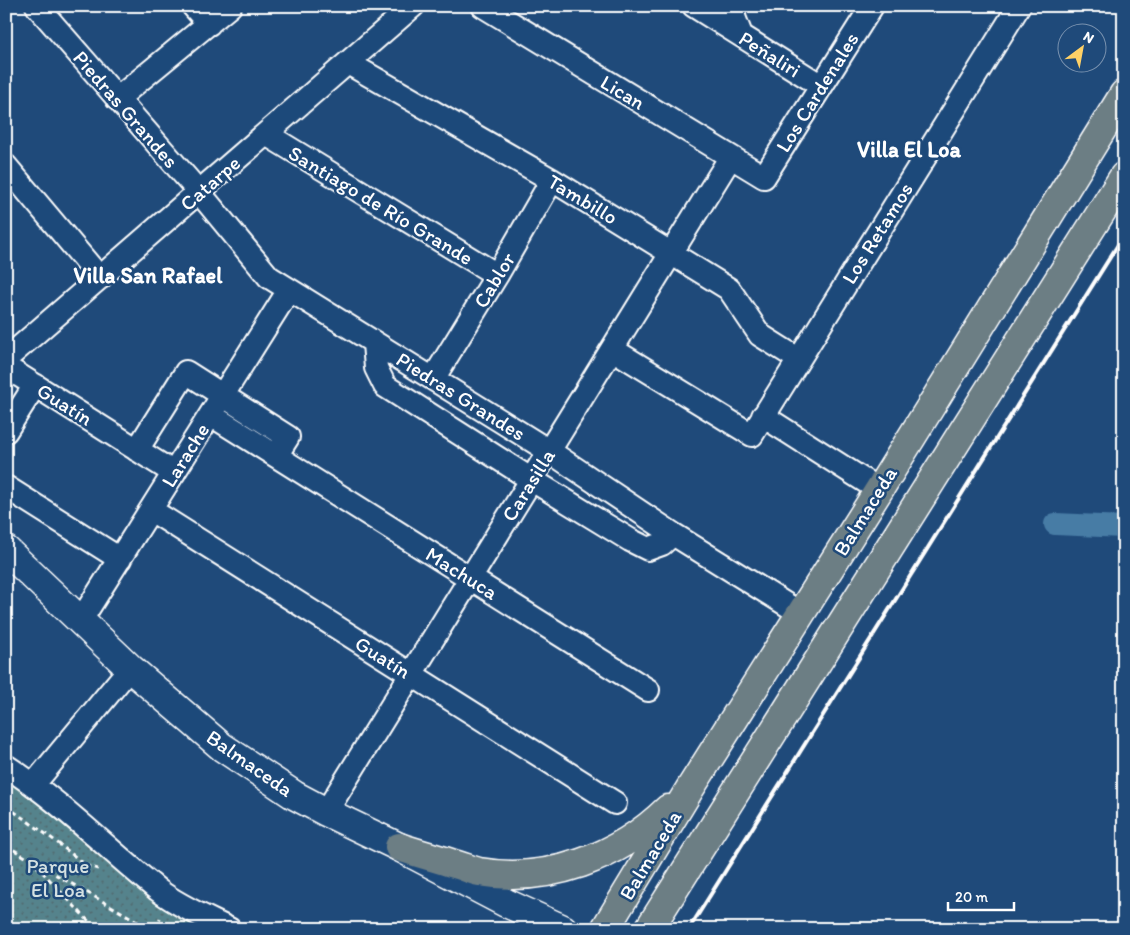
<svg xmlns="http://www.w3.org/2000/svg" width="1130" height="935" font-family="Itim,sans-serif">
<style>
.green{fill:url(#green-dots);stroke:#aac1c6}
.lines{fill:none;stroke-linecap:round;stroke-linejoin:round}
.canal{stroke:#477ba5;stroke-width:22}
.street-casing{stroke:#fff;stroke-width:26}
.secondary-casing{stroke:#fff;stroke-width:31}
.primary-casing{stroke:#fff;stroke-width:31}
.path{stroke:#fff;stroke-width:3;stroke-dasharray:5 4;stroke-linecap:butt}
.street{stroke:#1f4a7a;stroke-width:22}
.secondary{stroke:#1f4a7a;stroke-width:28}
.primary{stroke:#6c7e84;stroke-width:28}
.rail{stroke:#fff;stroke-width:4}
.labels{text-anchor:middle;dominant-baseline:central;stroke-width:5;stroke-linejoin:round;paint-order:stroke}
.street-label{font-size:21px;fill:#fff;stroke:#1f4a7a}
.park-label{font-size:21px;fill:#d4e0e2;stroke:#1f4a7a}
.neighbourhood-label{font-size:22px;font-weight:bold;fill:#fff;stroke:#1f4a7a}
</style>
<defs>
<pattern id="green-dots" width="8" height="8" patternUnits="userSpaceOnUse" patternTransform="scale(1.25)"><rect width="8" height="8" fill="#55838c"/><path d="M2 2h.1M6 6h.1" fill="none" stroke="#516a6f" stroke-width="1.8" stroke-linecap="round"/></pattern>
</defs>
<rect width="100%" height="100%" fill="#1f4a7a"/>
<filter id="ink" filterUnits="userSpaceOnUse"><feTurbulence type="fractalNoise" baseFrequency=".02" numOctaves="2"/><feDisplacementMap in="SourceGraphic" scale="10" xChannelSelector="R" yChannelSelector="G"/><feConvolveMatrix kernelMatrix="1 2 1 2 8 2 1 2 1" color-interpolation-filters="sRGB"/></filter>
<g filter="url(#ink)">
<!-- green -->
<path class="green" d="M6,770L210,929H6Z"/>
<g class="lines">
<!-- canal -->
<path class="canal" d="M1055,524L1124,527"/>
<!-- street casing -->
<g class="street-casing">
<path id="street" d="M37,6L199,192L269,277L549,451L673,534L800,613
M193,6L209,24
M483,6L764,177L872,6
M694,6L820,85
M734,6V17L741,35
M348,63L552,180L729,289L760,335L798,359
M117,99L230,6
M266,134L497,275
M6,166L100,278
M374,343L376,368L385,386L532,480L630,540L648,549L662,544L673,534
M612,349L752,435L1019,6
M6,359L413,6
M6,367L174,473
M433,379L497,275L552,180
M211,415L648,690
M763,416L879,490
M6,431L35,385
M137,450L186,372L288,437L276,456
M6,487L120,559
M151,510L615,803
M81,620L289,290
M6,766C62,802 107,849 158,890C179,906 205,917 229,929
M34,784L130,668
M326,812L730,158"/>
</g>
<!-- secondary casing -->
<g class="secondary-casing">
<path id="secondary" d="M6,550L130,668L222,747L294,795L326,812L399,847L506,903L563,929"/>
</g>
<!-- primary casing -->
<g class="primary-casing">
<path id="primary" d="M399,847C417,853 435,858 454,864C462,866 471,870 479,872C548,884 619,857 668,809
M605,929L691,787L879,490L1124,94
M649,929L1124,176"/>
</g>
<!-- path -->
<path class="path" d="M6,806L50,837L87,866L98,869
M6,845L32,861L96,929
M32,861L151,929
M157,929L160,918"/>
<!-- street -->
<use href="#street" class="street"/>
<!-- secondary -->
<use href="#secondary" class="secondary"/>
<!-- primary -->
<use href="#primary" class="primary"/>
<!-- rail -->
<path class="rail" d="M689,929L1124,235"/>
</g>
</g>
<g class="labels">
<!-- street labels -->
<g class="street-label">
<text transform="translate(770 54) rotate(32)">Peñaliri</text>
<text transform="translate(623 92) rotate(31)">Lican</text>
<text transform="translate(817 92) rotate(-58)">Los Cardenales</text>
<text transform="translate(126 109) rotate(49)">Piedras Grandes</text>
<text transform="translate(210 183) rotate(-41)">Catarpe</text>
<text transform="translate(583 199) rotate(31)">Tambillo</text>
<text transform="translate(381 205) rotate(31)">Santiago de Río Grande</text>
<text transform="translate(877 233) rotate(-58)">Los Retamos</text>
<text transform="translate(494 280) rotate(-59)">Cablor</text>
<text transform="translate(461 396) rotate(32)">Piedras Grandes</text>
<text transform="translate(65 404) rotate(32)">Guatín</text>
<text transform="translate(185 455) rotate(-58)">Larache</text>
<text transform="translate(528 485) rotate(-58)">Carasilla</text>
<text transform="translate(865 511) rotate(-58)">Balmaceda</text>
<text transform="translate(462 573) rotate(32)">Machuca</text>
<text transform="translate(383 657) rotate(32)">Guatín</text>
<text transform="translate(250 763) rotate(35)">Balmaceda</text>
<text transform="translate(650 855) rotate(-59)">Balmaceda</text>
</g>
<!-- park labels -->
<g class="park-label">
<text x="58" y="865">Parque<tspan x="58" dy="24">El Loa</tspan></text>
</g>
<!-- neighbourhood labels -->
<g class="neighbourhood-label">
<text x="909" y="149">Villa El Loa</text>
<text x="148" y="275">Villa San Rafael</text>
</g>
</g>
<!-- margin -->
<rect width="1130" height="935" fill="none" stroke="#1f4a7a" stroke-width="25"/>
<rect x="12" y="12" width="1105" height="910" fill="none" stroke="#fff" stroke-width="2" filter="url(#ink)"/>
<!-- north arrow -->
<g transform="translate(1082 48) rotate(32)"><circle r="24" fill="#1f4a7a" stroke="#7992af"/>
<path d="M0-4L9 19L0 12L-9 19Z" fill="#ffd166"/>
<text y="-8" font-size="14" font-weight="bold" text-anchor="middle" fill="#ffffff">N</text>
</g>
<!-- scale -->
<path d="M948 902v8h66v-8" fill="none" stroke="#ffffff" stroke-width="2.5"/>
<text x="955" y="902" font-size="15" fill="#ffffff" stroke="#1f4a7a" stroke-width="4" paint-order="stroke">20 m</text>
</svg>
